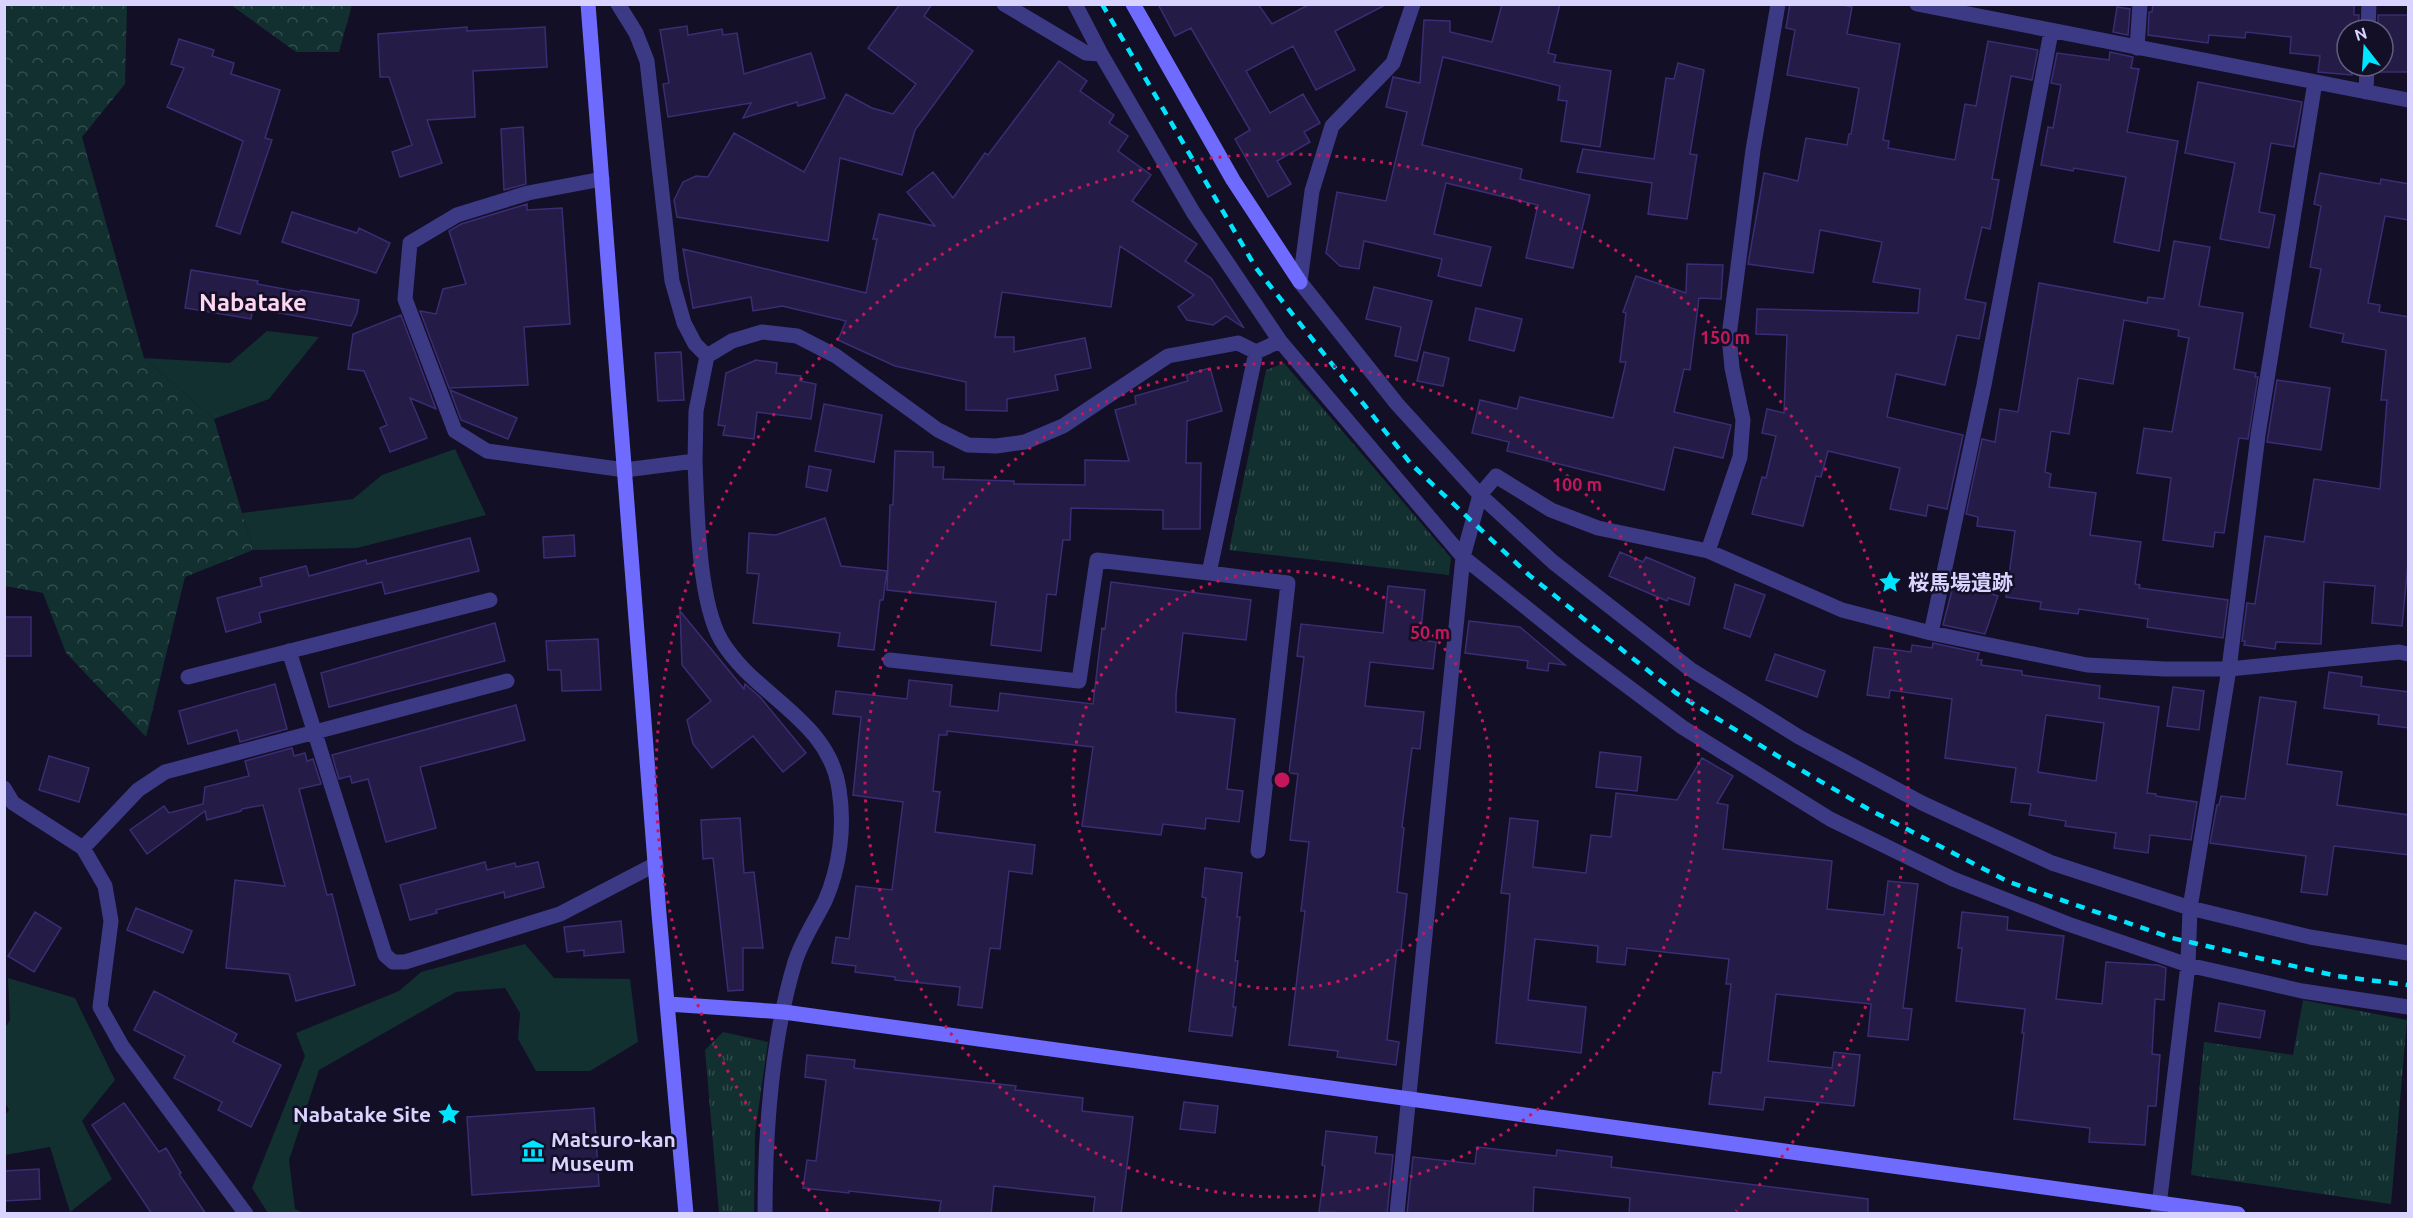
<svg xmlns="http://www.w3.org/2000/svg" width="2413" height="1218" font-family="Ubuntu,'Noto Sans JP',sans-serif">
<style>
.green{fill:#12302f}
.forest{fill:url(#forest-crowns)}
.park{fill:url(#park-tufts)}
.building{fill:#241b47;stroke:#3b2d73;stroke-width:1.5;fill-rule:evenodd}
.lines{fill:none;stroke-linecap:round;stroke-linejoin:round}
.street{stroke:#3d3a85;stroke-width:15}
.secondary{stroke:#6f6bff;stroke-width:15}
.rail{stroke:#00e5ff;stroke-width:4.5;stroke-dasharray:9 8;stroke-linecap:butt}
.ring{fill:none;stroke:#c2185b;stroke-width:3;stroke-dasharray:3 6}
.labels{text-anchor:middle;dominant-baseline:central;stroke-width:5;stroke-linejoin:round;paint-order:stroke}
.poi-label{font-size:21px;font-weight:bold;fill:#d9d4ff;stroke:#130f26;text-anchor:start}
.quarter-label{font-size:24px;font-weight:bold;fill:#ffd6f0;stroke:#130f26}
.centre{fill:#c2185b;stroke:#130f26;stroke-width:3}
.ring-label{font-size:18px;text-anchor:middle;font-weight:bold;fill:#c2185b;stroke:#130f26;stroke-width:5;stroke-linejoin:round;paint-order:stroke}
</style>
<defs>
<pattern id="forest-crowns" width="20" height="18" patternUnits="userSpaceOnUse" patternTransform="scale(1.5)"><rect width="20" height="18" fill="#12302f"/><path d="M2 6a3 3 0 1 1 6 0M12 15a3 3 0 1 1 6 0" fill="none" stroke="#344d4e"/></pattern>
<pattern id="park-tufts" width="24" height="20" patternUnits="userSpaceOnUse" patternTransform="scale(1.5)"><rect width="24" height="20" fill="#12302f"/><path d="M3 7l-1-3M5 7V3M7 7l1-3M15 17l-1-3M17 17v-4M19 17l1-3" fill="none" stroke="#344d4e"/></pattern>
</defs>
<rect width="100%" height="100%" fill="#130f26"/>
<!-- green -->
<path class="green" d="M267,331L319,337L269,399L214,419L144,358L230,363Z
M455,449L486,515L357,548L253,550L242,513L353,499L382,475Z
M525,944L554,978L630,979L638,1042L590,1071H536L518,1039L520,1013L505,988L456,992L319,1070L289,1160L295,1209L303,1213H268L252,1188L305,1056L296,1033L399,991L421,972Z
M8,978L75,998L115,1080L82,1121L112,1179L70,1212L50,1147L5,1155V1115L9,1110L4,1101L5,1028L10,1020Z"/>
<!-- forest -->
<path class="forest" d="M4,5H127L125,84L82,137L144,358L214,419L253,550L185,577L146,737L66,653L43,593L5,586Z
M231,5H352L339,52H296Z"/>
<!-- park -->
<path class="park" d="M1284,363L1451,558L1449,575L1229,550L1266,370Z
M2303,1000L2407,1020L2391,1204L2191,1175L2204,1042L2293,1055Z
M723,1032L768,1042L755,1133L754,1213H719L705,1050Z"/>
<!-- building -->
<path class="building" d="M900,4H932L924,16L973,51L915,130L902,175L840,158L828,241L677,217L674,200L683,182L696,176L708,177L734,133L804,172L846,94L872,108L893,114L916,84L868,48Z
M1158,4H1258L1272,24L1310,4H1387L1335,31L1355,70L1316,90L1293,46L1246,71L1270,113L1303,94L1320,123L1304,132L1310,142L1277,161L1291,184L1268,197L1235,139L1250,130L1191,28L1175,36Z
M1502,4H1560L1548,53L1556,55L1554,62L1611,71L1600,147L1561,141L1567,101L1558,100L1560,86L1443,57L1422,145L1522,169L1520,179L1590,195L1573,268L1526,258L1538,205L1446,183L1434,234L1491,247L1481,286L1438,276L1442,259L1364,241L1359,269L1340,266L1326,253L1337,192L1386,201L1407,112L1386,107L1393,77L1420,83L1424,20L1450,21V32L1492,42Z
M1790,4H1838L1852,7L1847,34L1900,44L1883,140L1889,141L1888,148L1955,160L1965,104L1976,106L1988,41L2038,50L2032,80L2011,76L1992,179L1999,180L1990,229L1982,227L1965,299L1986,303L1979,339L1957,335L1945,385L1896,374L1887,417L1963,435L1947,509L1928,505L1926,516L1890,509L1900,468L1828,451L1821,477L1816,476L1803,526L1752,514L1762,477L1766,478L1776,436L1762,433L1767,409L1784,413L1787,335L1756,334L1757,309L1918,313L1920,289L1873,282L1882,242L1820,230L1813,273L1748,264L1764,173L1798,181L1806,138L1847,145L1849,134H1851L1859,88L1787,75L1795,30L1786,28Z
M2153,4H2354V15H2359L2358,30H2347V66H2357V72H2352V75L2318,72L2320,56L2290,53L2291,37L2246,32L2245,38L2209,35L2208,43L2148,35L2149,12H2152Z
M2117,7L2130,9L2128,35L2113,32Z
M2378,15H2409V72H2377V66H2383V30H2378Z
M687,26L688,35L722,29L723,35L737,33L744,74L811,53L825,98L798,106L797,102L743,118L751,103L668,117L663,84L669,83L660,30Z
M467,27V31L545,27L547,67L473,71L475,117L427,120L442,163L400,177L392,152L412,145L389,77H380L378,34Z
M179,39L214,50L212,56L234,63L231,74L280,90L265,138L272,140L240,234L216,226L243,141L167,107L184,68L171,64Z
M2110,52L2133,57L2131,68L2139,69L2127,132L2178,141L2159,251L2114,242L2126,177L2074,168L2073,171L2041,165L2048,127L2053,128L2061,85L2051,83L2057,53L2109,60Z
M1059,61L1087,81L1080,91L1114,115L1109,123L1128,136L1118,151L1151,175L1132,201L1197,244L1185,261L1211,278L1244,328L1226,316L1213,325L1187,320L1178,307L1194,295L1120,246L1111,307L1002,292L995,337H1014V352L1085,338L1091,368L1055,375L1058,390L1007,399V411L966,410V382L895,366L838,340L846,321L782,306L753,311L751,297L693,308L683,249L866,293L877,239H873L879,214L935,226L907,192L933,172L953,198L985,153L988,155Z
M1678,63L1704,70L1690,154L1697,155L1687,219L1648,214L1652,183L1577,172L1583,149L1654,159L1666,78L1674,79Z
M2198,82L2302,102L2294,147L2271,143L2259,212L2275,215L2269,248L2220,239L2235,163L2185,153Z
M523,127L526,184L504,190L501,129Z
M2320,173L2380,184L2381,179L2409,184V220L2385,216L2368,303L2380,305L2379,312L2409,317V553L2402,626L2372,623L2375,586L2324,582L2321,644L2276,642L2275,649L2244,645L2245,641H2242L2247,603L2255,604L2265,536L2304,542L2314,479L2380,489L2387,400H2381L2386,350L2342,342L2344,334L2310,327L2321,269L2310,267L2321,206L2314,204Z
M527,204V210L562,208L570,324L524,327L528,385L449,388L420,311L436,314L443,289L466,284L449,231L461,224Z
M292,212L357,233L359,228L390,243L376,273L282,242Z
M2174,241L2210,247L2199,306L2243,313L2234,369L2256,373L2255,377H2258L2248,439L2239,438L2224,533L2215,532L2213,547L2163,540L2171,478L2137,473L2144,428L2172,432L2189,338L2178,336L2179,330L2124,320L2113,384L2078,378L2069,434L2051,431L2045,472L2051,474L2049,487L2096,493L2090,535L2141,542L2135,584L2140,585L2139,588L2228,600L2223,638L2147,627L2148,619L2079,609L2078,614L2040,609L2041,602L2006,597L2015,531L1977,526L1978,517L1966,514L1982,439L1995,442L2000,409L2018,412L2039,283L2147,303L2148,297L2164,299Z
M1687,264L1723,265L1721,299L1699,298L1690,370L1684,369L1674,412L1731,425L1723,458L1674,447L1664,490L1507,451L1509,442L1472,433L1480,400L1517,409L1520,397L1613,418L1626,362H1620L1626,313L1623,312L1636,276L1686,293Z
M191,270L258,281L257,284L300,292L301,290L359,300L357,313L351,326L253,308L251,319L185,308Z
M1374,287L1432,301L1417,361L1395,356L1401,327L1366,319Z
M1476,308L1522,319L1514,351L1469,340Z
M401,315L436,409L410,398L427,438L390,452L380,428L387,425L364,371L348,369L353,334Z
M681,352L684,400L658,401L655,353Z
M1424,352L1449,358L1443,386L1417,381Z
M756,360L777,363L776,373L801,376L800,381L816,384L811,419L757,412L754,439L723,435L725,426L718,425L726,373Z
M1210,368L1222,411L1187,421L1186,463H1201L1200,529H1163V510L1071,508L1070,540H1063L1056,595L1047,594L1041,651L991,645L996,602L887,590L890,505H893L895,451L933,452V467H944L943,479L1014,481V484L1085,485V460L1129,461L1115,410L1136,404L1135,396L1188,381L1186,375Z
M2277,380L2330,388L2321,450L2267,442Z
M450,390L517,418L508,439L461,420Z
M824,404L882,415L874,462L815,451Z
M809,466L831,470L827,491L806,487Z
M825,518L841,566L887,571L883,600H880L874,650L838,646L840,633L753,623L759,574L747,573L749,533L776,535Z
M574,535L575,556L544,558L543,537Z
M470,538L479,571L385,594L382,582L259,613L261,622L226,632L217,598L262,586L260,578L306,566L309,576L366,560L367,564Z
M1620,552L1643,562L1646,557L1695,578L1689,605L1668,598L1667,601L1609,576Z
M1111,582L1251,600L1246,640L1183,633L1176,695V712L1235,719L1227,789L1243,791L1239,822L1206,818L1205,829L1163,824L1161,835L1082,826L1093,747L947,731V735H939L933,791L940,792L935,832L1035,845L1032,874L1009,871L1000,949L990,948L982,1008L958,1005L960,987L895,980V977L855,972L856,966L832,963L836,937L849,939L856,886L892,890L903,802L853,795L861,717L833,714L836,691L907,699L909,680L952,685L950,706L998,711L1000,693L1093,704L1102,628L1105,629Z
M1954,582L1998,596L1985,634L1943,625Z
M1735,584L1765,595L1750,637L1724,628Z
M1388,586L1425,590L1420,640L1436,642L1433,669L1370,662L1365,706L1424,712L1420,749L1412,748L1402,827L1404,828L1397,892L1407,894L1401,950H1397L1387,1040L1399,1042L1396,1065L1337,1057L1338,1051L1289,1045L1305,911H1301L1309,842L1290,840L1298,774L1289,773L1304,657L1297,656L1301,624L1383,633Z
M680,611L744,689L745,684L760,697L806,753L783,772L753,736L712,768L693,744L687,720L711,701L682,665Z
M4,617H31V656H4Z
M1469,621L1520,627L1565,665L1549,663L1548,671L1527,668L1528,661L1465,653Z
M495,623L505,661L329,707L321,673Z
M598,639L601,690L562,691L561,670H548L546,641Z
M1933,643L1979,653L1977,660H1982L1981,665L2022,671V675L2100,686L2099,698L2159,707L2147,793L2156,794V796L2197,802L2191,840L2150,835L2148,853L2114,848L2116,833L2065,826L2066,821L2029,815L2031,804L2011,802L2016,768L1945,758L1952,699L1890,690L1889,698L1867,695L1874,647L1911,652L1912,645L1932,648ZM2046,715L2104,723L2096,781L2038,772Z
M1775,654L1825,671L1817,697L1766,680Z
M2329,672L2362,677L2361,686L2409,692V728L2378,724L2379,715L2324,708Z
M275,684L287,729L240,742L237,730L188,744L179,711Z
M2173,687L2204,691L2199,730L2167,726Z
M2260,697L2296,702L2287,764L2342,772L2337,805L2409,815V855L2334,846L2327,895L2301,892L2306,856L2210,843L2217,805H2219L2221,796L2245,799Z
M516,705L525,740L420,767L436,828L386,842L368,779L352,783L350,776L339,779L332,755Z
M292,748L294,756L305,753L307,761L313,759L321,784L299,789L327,895L332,894L355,985L296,1001L289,974L226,968L235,880L285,886L263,805L242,809L241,811L207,820L205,811L147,854L130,830L164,806L169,813L203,804L205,787L249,776L245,761Z
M1600,752L1641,757L1637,791L1596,787Z
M49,756L89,768L79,802L39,790Z
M1702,758L1733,776L1717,803L1728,805L1723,849L1832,861L1827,909L1884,915L1888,881L1918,884L1903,1008L1912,1009L1908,1040L1868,1036L1871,1004L1776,994L1768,1061L1832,1068L1834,1052L1860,1055L1854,1106L1765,1097L1763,1110L1709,1104L1713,1072L1721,1073L1731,984H1726L1729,959L1627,948L1625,965L1597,962L1598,946L1535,939L1528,1000L1586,1007L1581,1053L1496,1043L1510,894L1501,893L1510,818L1538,821L1533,867L1586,873L1591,835L1611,837L1616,793L1677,800Z
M740,818L744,873L754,872L763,948H743V990L728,991L713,858L703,859L701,820Z
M485,862L487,870L515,863L516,867L538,862L544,887L505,898L504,892L436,910L437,913L410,920L400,885Z
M1205,868L1242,873L1237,917H1240L1235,961H1238L1233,1007H1236L1232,1036L1189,1031L1206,898L1202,897Z
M136,908L192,931L183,953L127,930Z
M35,912L61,928L34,972L8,956Z
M1962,912L2008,917L2007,930L2064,936L2056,999L2102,1004L2106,962L2158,965L2166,968L2164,1000L2155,999L2152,1054L2160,1055L2156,1106H2148L2145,1145L2089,1142L2090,1128L2014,1119L2024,1033H2022L2025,1009L1956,1001L1962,948H1958Z
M621,921L624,952L584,956V950L567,952L564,927Z
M154,991L237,1034L233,1042L281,1065L251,1127L218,1110L222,1102L174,1078L185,1056L134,1030Z
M2219,1003L2265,1011L2260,1038L2215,1031Z
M807,1055L855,1060L854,1068L1016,1086L1015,1090L1083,1098L1082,1111L1133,1117L1121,1214H1093L1095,1197L994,1186L991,1214H939L941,1201L849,1191V1193L803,1188L807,1160L816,1161L826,1080L805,1077Z
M1184,1102L1218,1106L1215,1133L1180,1129Z
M124,1103L159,1152L166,1148L181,1173L179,1174L206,1214H152L92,1125Z
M594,1108L599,1186L472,1195L467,1117Z
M1326,1131L1377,1137L1375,1153L1393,1155L1387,1214L1319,1212L1325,1166L1322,1165Z
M1477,1147L1556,1156L1557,1150L1612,1157L1611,1167L1868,1199V1214H1629L1630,1198L1534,1187L1533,1214H1407L1413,1157L1475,1164Z
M39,1169L40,1199L4,1201V1171Z"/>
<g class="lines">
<!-- street -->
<path class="street" d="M618,4L636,33L647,61L672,281L684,323L695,344L707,356
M1004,4L1086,53L1101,54
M1075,4L1101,54L1193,212L1280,341L1463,557L1579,650L1682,727L1830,819L1953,879L2068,924L2188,965L2302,991L2408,1007
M1413,4L1393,63L1332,126L1312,191L1300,282L1397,404L1480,495L1553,562L1690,669L1799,737L1922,803L2052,863L2190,908L2310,937L2408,953
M1917,4L2408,100
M2368,30L2369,4
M2137,48L2140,4
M2366,92L2367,66
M602,179L528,193L457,215L410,243L405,299L455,431L487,451L625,470L695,461L696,411L707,356L732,341L762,332L797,336L836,356L938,430L968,445L996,446L1025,442L1063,426L1168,356L1238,343L1256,352L1280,341
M695,461C697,508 698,600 721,640C754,696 829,719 839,789C845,826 840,867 825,901C815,921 802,940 795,962C771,1041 765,1132 765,1214
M1708,551L1740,457L1743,420L1732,368L1729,336L1753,150L1778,4
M1209,573L1288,583L1258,851
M1931,633L1984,385L2051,32
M289,651L385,955L393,962H405L560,914L656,864
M890,660L1079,681L1097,560L1209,573L1256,352
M188,677L490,600
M4,788L13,803L83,848L105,886L111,921L100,1007L122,1046L246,1214
M83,848L138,790L165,772L507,681
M1397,1214L1463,557L1480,495L1496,476L1551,510L1598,528L1708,551L1842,610L1931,633L2087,665L2165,669H2229L2399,652L2408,654
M2158,1214L2188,965L2190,908L2229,669L2258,435L2315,82"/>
<!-- secondary -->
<path class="secondary" d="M588,4L659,914L686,1214
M1133,4L1233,180L1300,282
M668,1004L784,1012L2238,1214"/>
<!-- rail -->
<path class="rail" d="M1102,4L1256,268L1411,464L1529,575L1676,693L1789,763L1870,810L2009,882L2172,938L2337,976L2408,985"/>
</g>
<!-- distance rings -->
<g class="ring">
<circle cx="1282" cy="780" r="209"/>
<circle cx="1282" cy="780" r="417"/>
<path d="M828 1211A626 626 0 1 1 1736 1211"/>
</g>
<!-- icons -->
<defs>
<g id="sight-bare" transform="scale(1.8)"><path d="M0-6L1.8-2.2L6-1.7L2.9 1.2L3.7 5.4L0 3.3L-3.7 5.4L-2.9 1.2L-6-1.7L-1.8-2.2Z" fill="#00e5ff" stroke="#130f26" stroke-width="2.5" paint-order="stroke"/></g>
<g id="museum-bare" transform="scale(1.8)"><path d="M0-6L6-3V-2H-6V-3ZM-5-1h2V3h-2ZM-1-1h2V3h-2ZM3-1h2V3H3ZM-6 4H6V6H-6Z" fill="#00e5ff" stroke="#130f26" stroke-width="2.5" paint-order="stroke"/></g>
</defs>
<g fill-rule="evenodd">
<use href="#sight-bare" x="1890" y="582"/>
<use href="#sight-bare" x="449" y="1114"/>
<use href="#museum-bare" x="533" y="1151"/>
</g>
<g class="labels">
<!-- poi labels -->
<g class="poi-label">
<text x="1908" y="582">桜馬場遺跡</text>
<text x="431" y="1114" text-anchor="end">Nabatake Site</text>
<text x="551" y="1139">Matsuro-kan<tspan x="551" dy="24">Museum</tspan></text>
</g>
<!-- quarter labels -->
<g class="quarter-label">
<text x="253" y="302">Nabatake</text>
</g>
</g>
<circle cx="1282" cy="780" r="9" class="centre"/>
<g class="ring-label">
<text x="1725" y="344">150 m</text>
<text x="1577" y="491">100 m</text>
<text x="1430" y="639">50 m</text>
</g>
<!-- border -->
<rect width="2413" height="1218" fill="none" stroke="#d9d4ff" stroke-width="12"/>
<!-- north arrow -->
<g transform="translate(2365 48) rotate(343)"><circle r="28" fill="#130f26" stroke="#625e7d" stroke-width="1.5"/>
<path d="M0-4.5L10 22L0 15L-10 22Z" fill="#00e5ff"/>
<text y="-9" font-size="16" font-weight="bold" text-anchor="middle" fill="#d9d4ff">N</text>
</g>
</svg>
